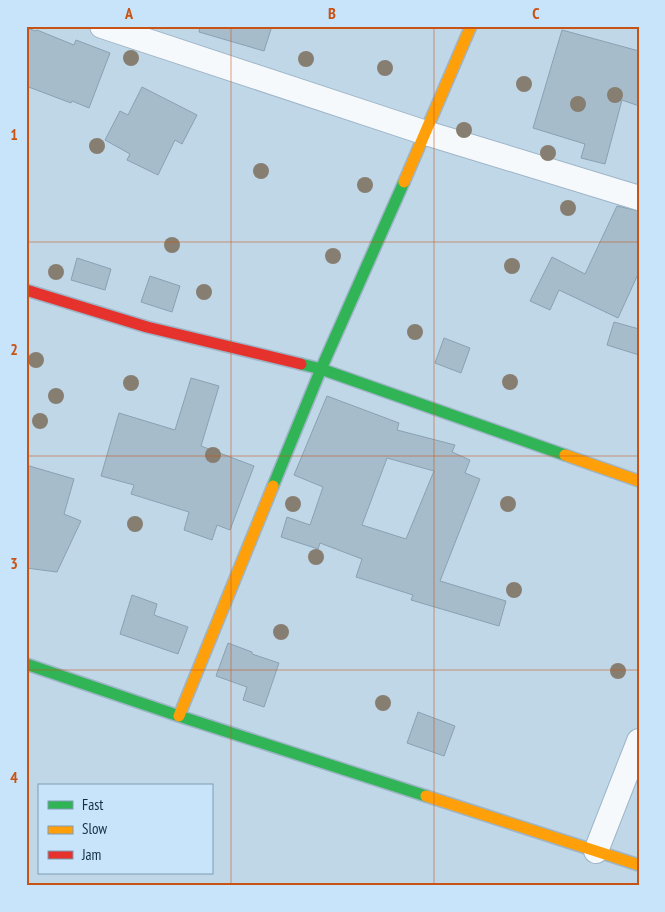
<svg xmlns="http://www.w3.org/2000/svg" width="665" height="912" font-family="'PT Sans Narrow',sans-serif">
<style>
.building{fill:#a6bccb;stroke:#88a2b3;fill-rule:evenodd}
.lines{fill:none;stroke-linecap:round;stroke-linejoin:round}
.street-casing{stroke:#9db5c7;stroke-width:26}
.fast-casing{stroke:#9db5c7;stroke-width:14}
.slow-casing{stroke:#9db5c7;stroke-width:14}
.jam-casing{stroke:#9db5c7;stroke-width:14}
.street{stroke:#f6f9fc;stroke-width:24}
.fast{stroke:#30b455;stroke-width:11}
.slow{stroke:#ff9f0a;stroke-width:11}
.jam{stroke:#e5322d;stroke-width:11}
.tree{fill:#877e72}
.grid{fill:none;stroke:#c85315;stroke-width:1;stroke-opacity:0.55}
.neatline{fill:none;stroke:#c85315;stroke-width:2}
.grid-label{font-size:16px;text-anchor:middle;font-weight:bold;fill:#c85315}
</style>
<rect width="100%" height="100%" fill="#c0d7e8"/>
<!-- building -->
<path class="building" d="M200,26H272L264,51L199,32Z
M26,28L36,31L37,30L74,45L76,40L110,53L89,108L72,101L71,103L26,86Z
M562,30L639,51V106L622,100L605,164L581,158L585,144L533,128Z
M142,87L197,115L182,144L175,140L158,175L127,160L130,154L105,140L120,111L128,115Z
M617,206L639,211V272L618,318L559,290L550,310L530,301L552,257L585,274Z
M77,258L111,269L105,290L71,280Z
M150,276L180,286L172,312L141,302Z
M614,322L639,329V355L607,345Z
M444,338L470,348L461,373L435,363Z
M191,378L219,386L201,446L254,466L230,530L217,525L212,540L184,530L189,512L131,494L134,485L101,476L119,413L175,430Z
M327,396L399,423L397,430L455,445L452,452L470,460L465,473L480,479L440,581L506,601L499,626L411,600L413,595L356,577L362,559L320,543L318,549L281,537L287,517L310,525L323,487L294,475ZM387,458L434,471L406,539L362,525Z
M26,465L74,479L64,514L81,521L57,572L26,568Z
M132,595L157,604L154,615L188,627L178,654L120,634Z
M228,643L252,652V654L279,663L264,707L243,700L247,687L216,676Z
M418,712L455,726L444,756L407,743Z"/>
<g class="lines">
<!-- street casing -->
<g class="street-casing">
<path id="street" d="M102,26L426,133L639,198
M596,851L639,741"/>
</g>
<!-- fast casing -->
<g class="fast-casing">
<path id="fast" d="M301,364L321,369L565,455
M273,486L321,369L404,182
M26,664L179,716L426,796"/>
</g>
<!-- slow casing -->
<g class="slow-casing">
<path id="slow" d="M404,182L471,26
M565,455L639,481
M179,716L273,486
M426,796L639,865"/>
</g>
<!-- jam casing -->
<g class="jam-casing">
<path id="jam" d="M26,290L147,327L301,364"/>
</g>
<!-- street -->
<use href="#street" class="street"/>
<!-- fast -->
<use href="#fast" class="fast"/>
<!-- slow -->
<use href="#slow" class="slow"/>
<!-- jam -->
<use href="#jam" class="jam"/>
</g>
<!-- trees -->
<g class="tree">
<circle cx="131" cy="58" r="8"/>
<circle cx="306" cy="59" r="8"/>
<circle cx="385" cy="68" r="8"/>
<circle cx="524" cy="84" r="8"/>
<circle cx="615" cy="95" r="8"/>
<circle cx="578" cy="104" r="8"/>
<circle cx="464" cy="130" r="8"/>
<circle cx="97" cy="146" r="8"/>
<circle cx="548" cy="153" r="8"/>
<circle cx="261" cy="171" r="8"/>
<circle cx="365" cy="185" r="8"/>
<circle cx="568" cy="208" r="8"/>
<circle cx="172" cy="245" r="8"/>
<circle cx="333" cy="256" r="8"/>
<circle cx="512" cy="266" r="8"/>
<circle cx="56" cy="272" r="8"/>
<circle cx="204" cy="292" r="8"/>
<circle cx="415" cy="332" r="8"/>
<circle cx="36" cy="360" r="8"/>
<circle cx="510" cy="382" r="8"/>
<circle cx="131" cy="383" r="8"/>
<circle cx="56" cy="396" r="8"/>
<circle cx="40" cy="421" r="8"/>
<circle cx="213" cy="455" r="8"/>
<circle cx="293" cy="504" r="8"/>
<circle cx="508" cy="504" r="8"/>
<circle cx="135" cy="524" r="8"/>
<circle cx="316" cy="557" r="8"/>
<circle cx="514" cy="590" r="8"/>
<circle cx="281" cy="632" r="8"/>
<circle cx="618" cy="671" r="8"/>
<circle cx="383" cy="703" r="8"/>
</g>
<!-- grid -->
<path class="grid" d="M231,26V886M434,26V886M26,242H639M26,456H639M26,670H639"/>
<!-- border -->
<rect width="665" height="912" fill="none" stroke="#c7e4fb" stroke-width="55"/>
<!-- legend -->
<rect x="38" y="784" width="175" height="90" fill="#c7e4fb" stroke="#7e9cb2"/>
<rect x="48" y="801" width="25" height="8" fill="#30b455" stroke="#7e9cb2"/>
<text x="82" y="810" font-size="15" fill="#103045">Fast</text>
<rect x="48" y="826" width="25" height="8" fill="#ff9f0a" stroke="#7e9cb2"/>
<text x="82" y="834" font-size="15" fill="#103045">Slow</text>
<rect x="48" y="851" width="25" height="8" fill="#e5322d" stroke="#7e9cb2"/>
<text x="82" y="860" font-size="15" fill="#103045">Jam</text>
<rect x="28" y="28" width="610" height="856" class="neatline"/>
<g class="grid-label">
<text x="129" y="19">A</text>
<text x="332" y="19">B</text>
<text x="536" y="19">C</text>
<text x="14" y="140">1</text>
<text x="14" y="355">2</text>
<text x="14" y="569">3</text>
<text x="14" y="783">4</text>
</g>
</svg>
